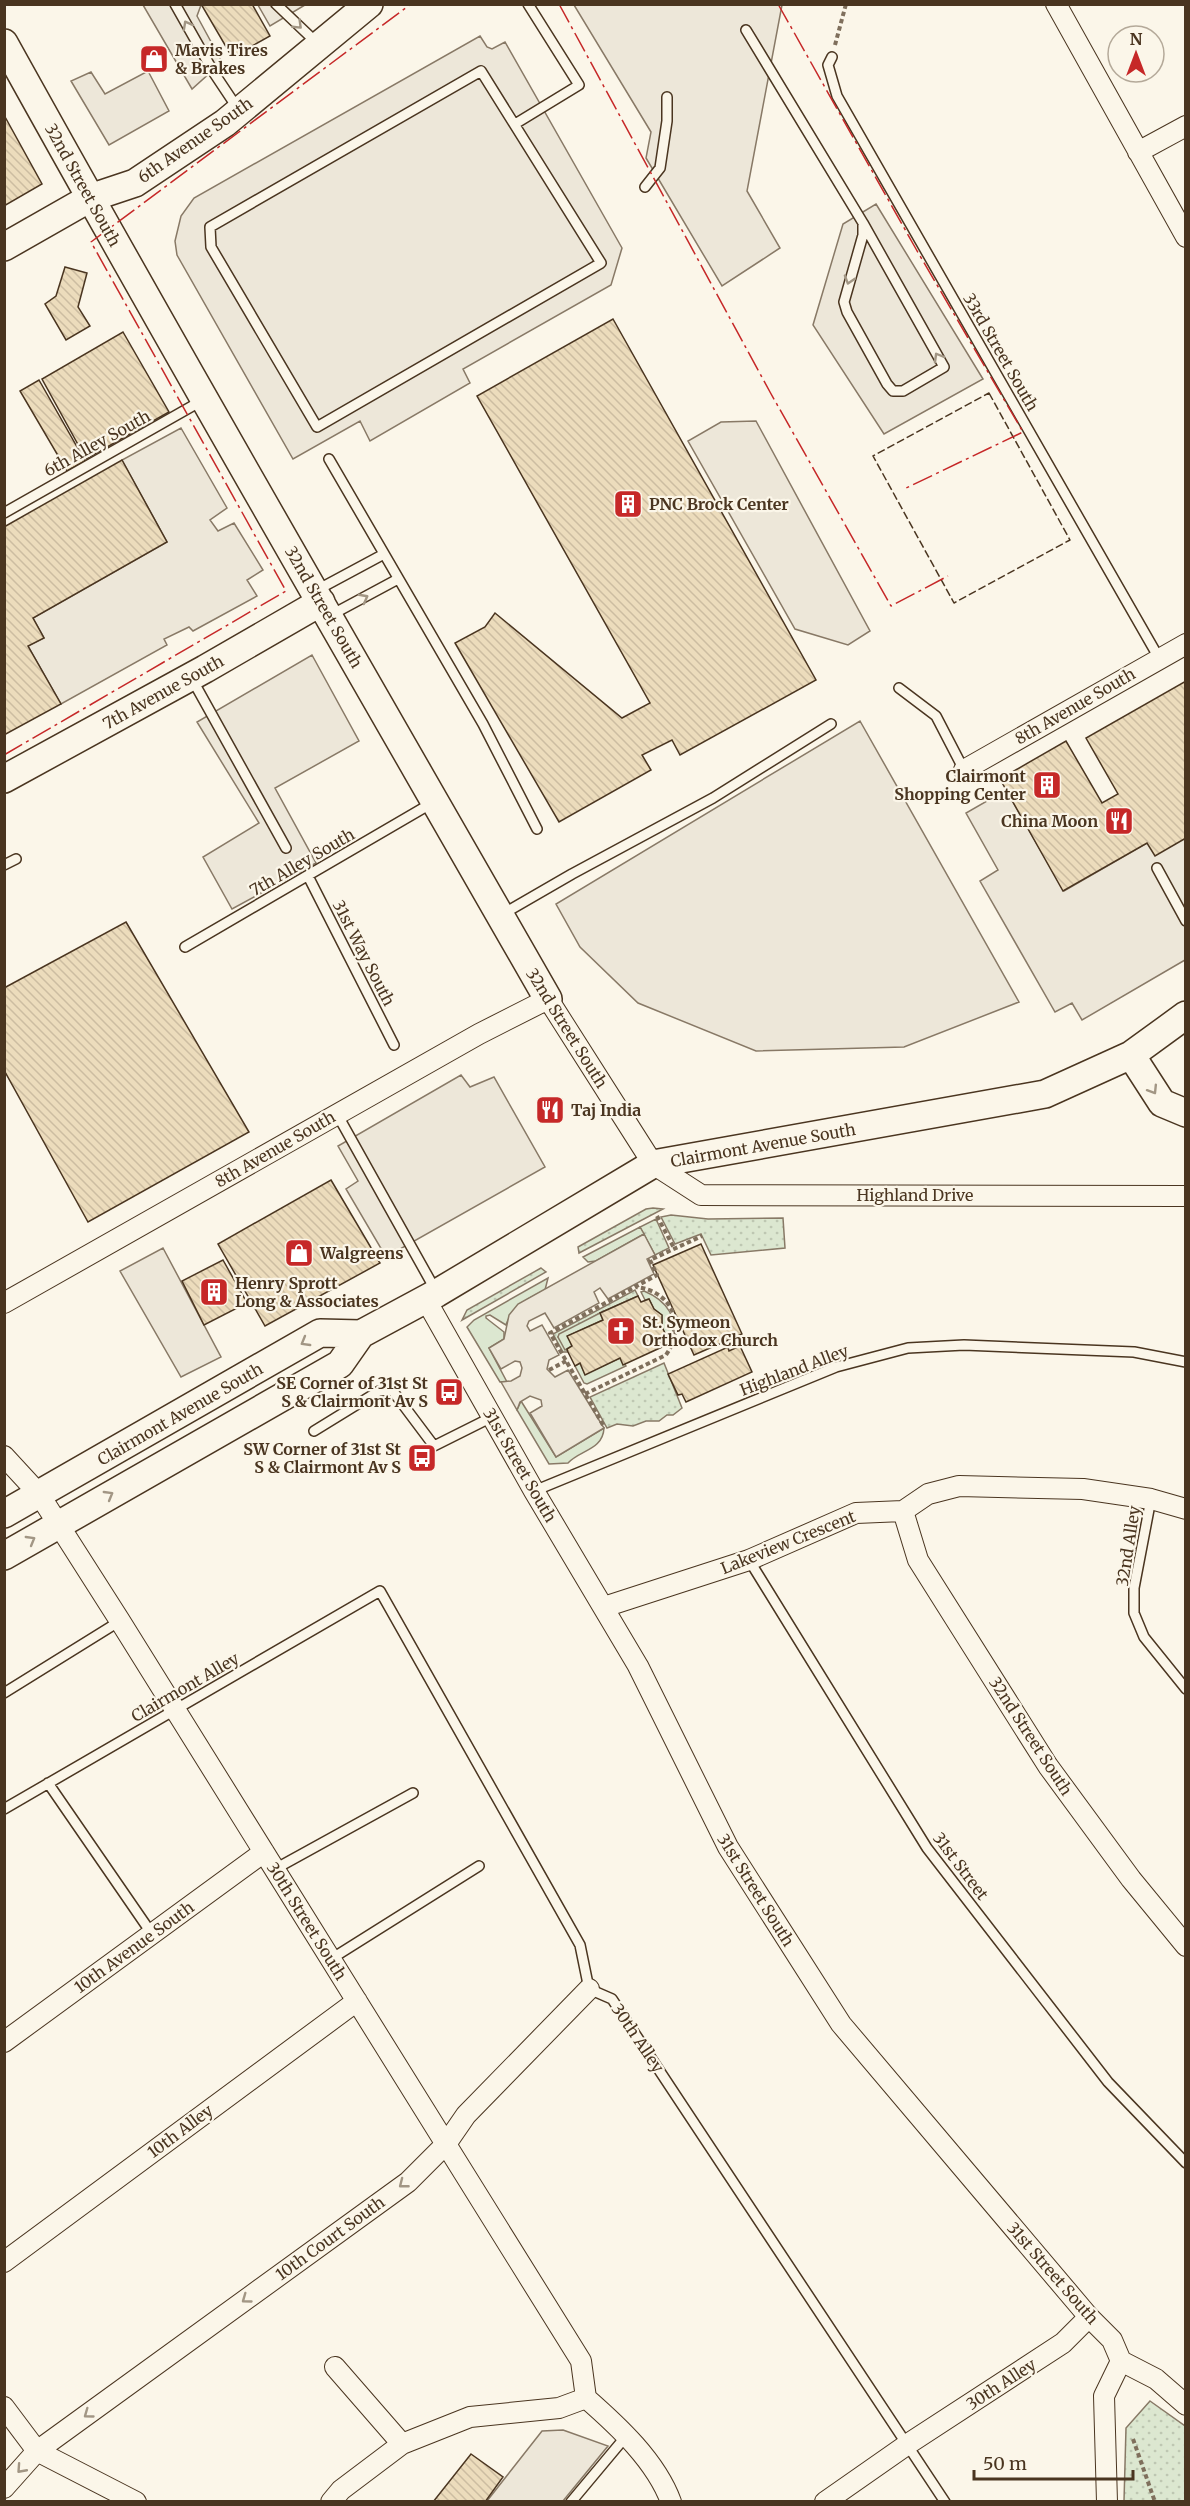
<svg xmlns="http://www.w3.org/2000/svg" width="1190" height="2506" font-family="Merriweather,serif">
<style>
.grass{fill:url(#grass-dots);stroke:#887966;stroke-width:1.5}
.garden{fill:#dce7d0;stroke:#887966;stroke-width:1.5}
.parking{fill:#ede7d9;stroke:#887966;stroke-width:1.5}
.building{fill:url(#building-back-hatch);stroke:#4a3520;stroke-width:1.5}
.lines{fill:none;stroke-linecap:round;stroke-linejoin:round}
.lane-casing{stroke:#4a3520;stroke-width:12}
.street-casing{stroke:#4a3520;stroke-width:22}
.secondary-casing{stroke:#4a3520;stroke-width:30}
.path{stroke:#7f6f5c;stroke-width:4;stroke-dasharray:4.5 3;stroke-linecap:butt}
.lane{stroke:#fbf6e9;stroke-width:9}
.street{stroke:#fbf6e9;stroke-width:20}
.secondary{stroke:#fbf6e9;stroke-width:27}
.fence{stroke:#4a3520;stroke-width:1.5;stroke-dasharray:8 3;stroke-linecap:butt}
.power{stroke:#c62828;stroke-width:1.5;stroke-dasharray:21 4.5 3 4.5;stroke-linecap:butt}
.oneway{stroke:#a29684}
.labels{text-anchor:middle;dominant-baseline:central;stroke-width:4.5;stroke-linejoin:round;paint-order:stroke}
.poi-label{font-size:16px;font-weight:bold;fill:#4a3520;stroke:#fbf6e9;text-anchor:start}
.street-label{font-size:16px;fill:#4a3520;stroke:#fbf6e9}
</style>
<defs>
<pattern id="grass-dots" width="8" height="8" patternUnits="userSpaceOnUse" patternTransform="scale(1.5)"><rect width="8" height="8" fill="#dce7d0"/><path d="M2 2h.1M6 6h.1" fill="none" stroke="#bec7b2" stroke-width="1.8" stroke-linecap="round"/></pattern>
<pattern id="building-back-hatch" width="6" height="6" patternUnits="userSpaceOnUse" patternTransform="scale(1.5)"><rect width="6" height="6" fill="#ecdcbc"/><path d="M-1 5l2 2M0 0l6 6M5-1l2 2" fill="none" stroke="#ccbda1"/></pattern>
</defs>
<rect width="100%" height="100%" fill="#fbf6e9"/>
<!-- grass -->
<path class="grass" d="M653,1208L663,1209L579,1253L578,1247L646,1209Z
M671,1215L708,1219L783,1218L785,1248L711,1255L701,1234L675,1244L661,1217Z
M656,1219L669,1248L655,1255L640,1227Z
M541,1268L546,1272L462,1320L467,1310Z
M635,1290L638,1296L600,1313L558,1337L568,1352H563L553,1334Z
M664,1363L682,1408L673,1415H667L659,1421H646L633,1426L617,1424L607,1428L590,1397Z
M1150,2401L1185,2426V2501H1124L1126,2428Z"/>
<!-- garden -->
<path class="garden" d="M640,1227L644,1234L596,1261L588,1262L583,1257Z
M548,1278L545,1290C527,1299 513,1305 506,1325L490,1315L486,1316V1318L504,1332V1339L489,1348L507,1382H500L467,1327L474,1320Z
M644,1291C666,1300 682,1319 668,1344L663,1338L666,1337L662,1327V1315L654,1309L649,1299L645,1300L641,1292Z
M600,1313L603,1320L568,1336L572,1346L565,1350L558,1337L559,1334Z
M620,1358L626,1366L587,1384L584,1383L575,1366L580,1363L585,1374Z
M521,1401L556,1457L604,1428C603,1450 580,1450 568,1463L549,1464L517,1410Z"/>
<!-- parking -->
<path class="parking" d="M143,5H201L197,16L222,62L192,89Z
M258,5H305L270,26Z
M574,5H782L747,191L780,248L722,286L646,158L651,132Z
M480,36L487,47L492,49L505,42L622,248L611,285L463,369L470,383L370,441L360,421L293,459L177,255L175,241L181,216L194,198Z
M148,71L169,111L109,145L71,81L91,72L105,94Z
M876,204L983,379L884,434L813,325L843,224Z
M756,421L870,631L848,645L795,629L688,441L721,422Z
M181,428L227,508L210,520L218,531L234,523L263,570L247,580L257,596L193,631L189,627L164,639L167,645L61,704L28,646L44,638L33,618L167,542L122,460Z
M312,655L359,741L275,788L316,863L232,909L203,857L259,823L197,722Z
M860,721L1019,1002L904,1047L756,1051L638,1003L580,947L556,904Z
M1006,790L1064,891L1147,843L1185,838V960L1082,1020L1072,1003L1055,1012L980,881L998,870L966,813Z
M461,1075L470,1087L494,1077L545,1167L386,1257L346,1189L358,1181L338,1146Z
M644,1234L655,1255L647,1259L654,1274L608,1299L600,1288L594,1292L599,1303L554,1328L545,1313L529,1321L527,1326L530,1331L542,1325L559,1355L549,1360L547,1369L555,1377L568,1370L604,1428L556,1457L530,1413L542,1406L541,1400L530,1396L520,1402L517,1410L501,1382L511,1381L520,1376L522,1368L520,1362L515,1361L501,1369L489,1348L504,1339L509,1315L518,1304Z
M163,1248L221,1357L181,1377L120,1271Z
M563,2430L608,2446L563,2501H487L542,2431Z"/>
<!-- building -->
<path class="building" d="M252,4L270,36L232,57L201,4Z
M4,115L42,184L4,206Z
M65,267L87,273L78,307L90,326L66,340L45,304L56,296Z
M613,319L816,680L680,755L672,740L642,755L651,770L559,822L455,643L485,627L495,613L622,718L650,703L477,396Z
M123,332L169,412L86,459L42,379Z
M39,380L85,461L67,471L20,391Z
M122,460L167,542L33,618L44,638L28,646L61,704L4,735V527Z
M1186,681V838L1155,856L1147,843L1063,891L1000,779L1066,741L1102,803L1118,794L1086,738Z
M126,922L249,1132L88,1222L4,1070V988Z
M331,1180L380,1263L265,1326L218,1244Z
M701,1244L742,1334L694,1355L653,1265Z
M223,1260L247,1303L204,1325L182,1281Z
M638,1296L641,1302L649,1299L654,1309L662,1315V1327L667,1337L659,1340L662,1347L623,1365L620,1358L585,1375L580,1363L575,1366L568,1352L567,1349L572,1346L567,1336L603,1320L600,1313Z
M740,1346L752,1372L686,1402L682,1394L678,1395L668,1374L728,1347L729,1351Z
M471,2454L503,2477L485,2502H433Z"/>
<g class="lines">
<!-- lane casing -->
<g class="lane-casing">
<path id="lane" d="M175,4L214,73L238,109
M276,4L318,44
M746,30L863,223L944,367L903,391H893L887,384L847,312L844,302L863,235V223
M832,57L828,65L837,96L1159,658
M481,71L601,263L317,427L211,247L210,227Z
M515,124L579,85L528,4
M645,187L660,168L667,121V97
M329,459L483,724L537,829
M4,513L203,400
M317,590L384,554
M331,615L398,579
M192,679L286,848
M899,688L936,716L964,770
M4,865L16,859
M1157,868L1186,921
M308,876L394,1045
M501,915L572,874L713,798L831,724
M185,947L432,803
M337,1114L436,1291
M314,1431L379,1391L392,1390L434,1446L492,1417
M534,1491L836,1367L908,1348L964,1345L1134,1352L1186,1362
M1151,1499L1134,1588V1613L1144,1637L1186,1689
M749,1560L927,1848L1108,2082L1186,2163
M4,1693L120,1621
M48,1783L152,1934
M4,1809L380,1591L580,1945L589,1989L612,1999L945,2502
M275,1869L413,1793
M331,1959L479,1866
M571,2502L627,2435"/>
</g>
<!-- street casing -->
<g class="street-casing">
<path id="street" d="M1056,4L1186,237
M1138,152L1186,126
M964,770L1186,644
M426,1300L534,1491L638,1666L728,1847L841,2024L1089,2317L1112,2340L1121,2361L1156,2379L1186,2405
M4,1303L479,1034L548,999L653,1164L701,1195L1186,1196
M4,1456L39,1494L120,1621L581,2361L586,2398
M903,1511L918,1560L1048,1766L1131,1879L1186,1946
M604,1607L749,1560L856,1513L903,1511L928,1494L959,1486L1083,1489L1151,1499L1186,1509
M4,2042L264,1852
M4,2262L357,2001
M335,2367L402,2444
M4,2407L37,2451L136,2502
M4,2488L37,2451L408,2182L446,2144L466,2115L589,1989
M331,2502L341,2490L402,2444L470,2417L559,2408L586,2398C618,2426 656,2461 671,2502
M825,2502L908,2444L1063,2343L1089,2317
M1107,2502L1104,2396L1121,2361"/>
</g>
<!-- secondary casing -->
<g class="secondary-casing">
<path id="secondary" d="M4,43C182,364 366,681 548,999
M4,247L90,198L135,183L225,123L369,4
M4,779L205,669L321,602
M1131,1055L1162,1103L1186,1113
M4,1514L320,1333L361,1334L437,1293L653,1164L1045,1094L1131,1055L1186,1015
M4,1556L340,1364L361,1334"/>
</g>
<!-- path -->
<path class="path" d="M835,45L846,4
M657,1216L674,1248
M549,1370L566,1361
M585,1394L666,1355C687,1325 672,1291 636,1287
M603,1425L550,1333L657,1275L650,1260L702,1236
M1133,2439L1155,2502"/>
<!-- lane -->
<use href="#lane" class="lane"/>
<!-- street -->
<use href="#street" class="street"/>
<!-- secondary -->
<use href="#secondary" class="secondary"/>
<!-- fence -->
<path class="fence" d="M989,393L1070,540L954,603L873,456Z"/>
<!-- power -->
<path class="power" d="M559,4L770,392L891,606L948,576
M778,4L916,249L1023,432L904,489
M4,755L286,591L91,242L411,4"/>
</g>
<!-- one-way arrows -->
<defs><path id="oneway-chevron" d="M-2-3.5L2.5 0L-2 3.5" fill="none" stroke-width="1.6" stroke-linecap="round" stroke-linejoin="round" transform="scale(1.5)"/></defs>
<g class="oneway">
<use href="#oneway-chevron" transform="translate(187 25) rotate(-119)"/>
<use href="#oneway-chevron" transform="translate(298 25) rotate(44)"/>
<use href="#oneway-chevron" transform="translate(849 280) rotate(107)"/>
<use href="#oneway-chevron" transform="translate(938 357) rotate(-120)"/>
<use href="#oneway-chevron" transform="translate(364 598) rotate(-28)"/>
<use href="#oneway-chevron" transform="translate(1153 1090) rotate(58)"/>
<use href="#oneway-chevron" transform="translate(305 1342) rotate(150)"/>
<use href="#oneway-chevron" transform="translate(109 1495) rotate(-30)"/>
<use href="#oneway-chevron" transform="translate(31 1540) rotate(-30)"/>
<use href="#oneway-chevron" transform="translate(403 2184) rotate(142)"/>
<use href="#oneway-chevron" transform="translate(246 2299) rotate(144)"/>
<use href="#oneway-chevron" transform="translate(88 2414) rotate(144)"/>
<use href="#oneway-chevron" transform="translate(21 2469) rotate(132)"/>
</g>
<!-- icons -->
<defs>
<g id="shop-square" transform="scale(1.5)"><rect x="-9" y="-9" width="18" height="18" rx="4" fill="#c62828" stroke="#fbf6e9"/><path d="M-5-2.5h2.3a2.7 3.5 0 0 1 5.4 0H5L5.5 6h-11ZM-1.5-2.5h3a1.5 2.3 0 0 0-3 0Z" fill="#fff"/></g>
<g id="building-square" transform="scale(1.5)"><rect x="-9" y="-9" width="18" height="18" rx="4" fill="#c62828" stroke="#fbf6e9"/><path d="M-4-6H4V6H1V3H-1V6H-4ZM-2.5-4.3h1.7v1.8h-1.7ZM.8-4.3h1.7v1.8H.8ZM-2.5-1h1.7V.8h-1.7ZM.8-1h1.7V.8H.8Z" fill="#fff"/></g>
<g id="restaurant-square" transform="scale(1.5)"><rect x="-9" y="-9" width="18" height="18" rx="4" fill="#c62828" stroke="#fbf6e9"/><path d="M-5-6h1v4h1v-4h1v4h1v-4h1v5L-1.5 .5V6h-2V.5L-5-1ZM5-6V6H3V1.5H1.5Q1.5-4 5-6Z" fill="#fff"/></g>
<g id="church-square" transform="scale(1.5)"><rect x="-9" y="-9" width="18" height="18" rx="4" fill="#c62828" stroke="#fbf6e9"/><path d="M-1.2-6h2.4v3.5h3.3v2.4h-3.3V6h-2.4V-.1h-3.3v-2.4h3.3Z" fill="#fff"/></g>
<g id="bus-square" transform="scale(1.5)"><rect x="-9" y="-9" width="18" height="18" rx="4" fill="#c62828" stroke="#fbf6e9"/><path d="M-5-6H5V4H4V6H2V4H-2V6H-4V4H-5ZM-3.5-4V0h7V-4ZM-3.5 1.2v1.5H-2V1.2ZM2 1.2v1.5H3.5V1.2Z" fill="#fff"/></g>
</defs>
<g fill-rule="evenodd">
<use href="#shop-square" x="154" y="59"/>
<use href="#building-square" x="628" y="504"/>
<use href="#building-square" x="1047" y="785"/>
<use href="#restaurant-square" x="1119" y="821"/>
<use href="#restaurant-square" x="550" y="1110"/>
<use href="#shop-square" x="299" y="1253"/>
<use href="#building-square" x="214" y="1292"/>
<use href="#church-square" x="621" y="1331"/>
<use href="#bus-square" x="449" y="1392"/>
<use href="#bus-square" x="422" y="1458"/>
</g>
<g class="labels">
<!-- poi labels -->
<g class="poi-label">
<text x="175" y="50">Mavis Tires<tspan x="175" dy="18">&amp; Brakes</tspan></text>
<text x="649" y="504">PNC Brock Center</text>
<text x="1026" y="776" text-anchor="end">Clairmont<tspan x="1026" dy="18">Shopping Center</tspan></text>
<text x="1098" y="821" text-anchor="end">China Moon</text>
<text x="571" y="1110">Taj India</text>
<text x="320" y="1253">Walgreens</text>
<text x="235" y="1283">Henry Sprott<tspan x="235" dy="18">Long &amp; Associates</tspan></text>
<text x="642" y="1322">St. Symeon<tspan x="642" dy="18">Orthodox Church</tspan></text>
<text x="428" y="1383" text-anchor="end">SE Corner of 31st St<tspan x="428" dy="18">S &amp; Clairmont Av S</tspan></text>
<text x="401" y="1449" text-anchor="end">SW Corner of 31st St<tspan x="401" dy="18">S &amp; Clairmont Av S</tspan></text>
</g>
<!-- street labels -->
<g class="street-label">
<text transform="translate(195 140) rotate(-35)">6th Avenue South</text>
<text transform="translate(83 185) rotate(61)">32nd Street South</text>
<text transform="translate(1001 352) rotate(60)">33rd Street South</text>
<text transform="translate(97 443) rotate(-29)">6th Alley South</text>
<text transform="translate(324 607) rotate(60)">32nd Street South</text>
<text transform="translate(163 692) rotate(-29)">7th Avenue South</text>
<text transform="translate(1075 706) rotate(-30)">8th Avenue South</text>
<text transform="translate(302 862) rotate(-30)">7th Alley South</text>
<text transform="translate(364 953) rotate(63)">31st Way South</text>
<text transform="translate(567 1028) rotate(58)">32nd Street South</text>
<text transform="translate(763 1145) rotate(-10)">Clairmont Avenue South</text>
<text transform="translate(275 1149) rotate(-30)">8th Avenue South</text>
<text x="915" y="1195">Highland Drive</text>
<text transform="translate(794 1370) rotate(-21)">Highland Alley</text>
<text transform="translate(180 1414) rotate(-30)">Clairmont Avenue South</text>
<text transform="translate(520 1465) rotate(60)">31st Street South</text>
<text transform="translate(788 1542) rotate(-22)">Lakeview Crescent</text>
<text transform="translate(1128 1546) rotate(-81)">32nd Alley</text>
<text transform="translate(185 1687) rotate(-30)">Clairmont Alley</text>
<text transform="translate(1031 1736) rotate(57)">32nd Street South</text>
<text transform="translate(961 1866) rotate(53)">31st Street</text>
<text transform="translate(756 1890) rotate(58)">31st Street South</text>
<text transform="translate(307 1921) rotate(58)">30th Street South</text>
<text transform="translate(134 1947) rotate(-36)">10th Avenue South</text>
<text transform="translate(638 2038) rotate(56)">30th Alley</text>
<text transform="translate(180 2131) rotate(-37)">10th Alley</text>
<text transform="translate(330 2238) rotate(-36)">10th Court South</text>
<text transform="translate(1053 2273) rotate(49)">31st Street South</text>
<text transform="translate(1001 2384) rotate(-33)">30th Alley</text>
</g>
</g>
<!-- border -->
<rect width="1190" height="2506" fill="none" stroke="#4a3520" stroke-width="12"/>
<!-- north arrow -->
<g transform="translate(1136 54)"><circle r="28" fill="#fbf6e9" stroke="#b4a999" stroke-width="1.5"/>
<path d="M0-4.5L10 22L0 15L-10 22Z" fill="#c62828"/>
<text y="-9" font-size="16" font-weight="bold" text-anchor="middle" fill="#4a3520">N</text>
</g>
<!-- scale -->
<path d="M974 2470v9h159v-9" fill="none" stroke="#4a3520" stroke-width="3"/>
<text x="983" y="2470" font-size="18" fill="#4a3520" stroke="#fbf6e9" stroke-width="4.5" paint-order="stroke">50 m</text>
</svg>
